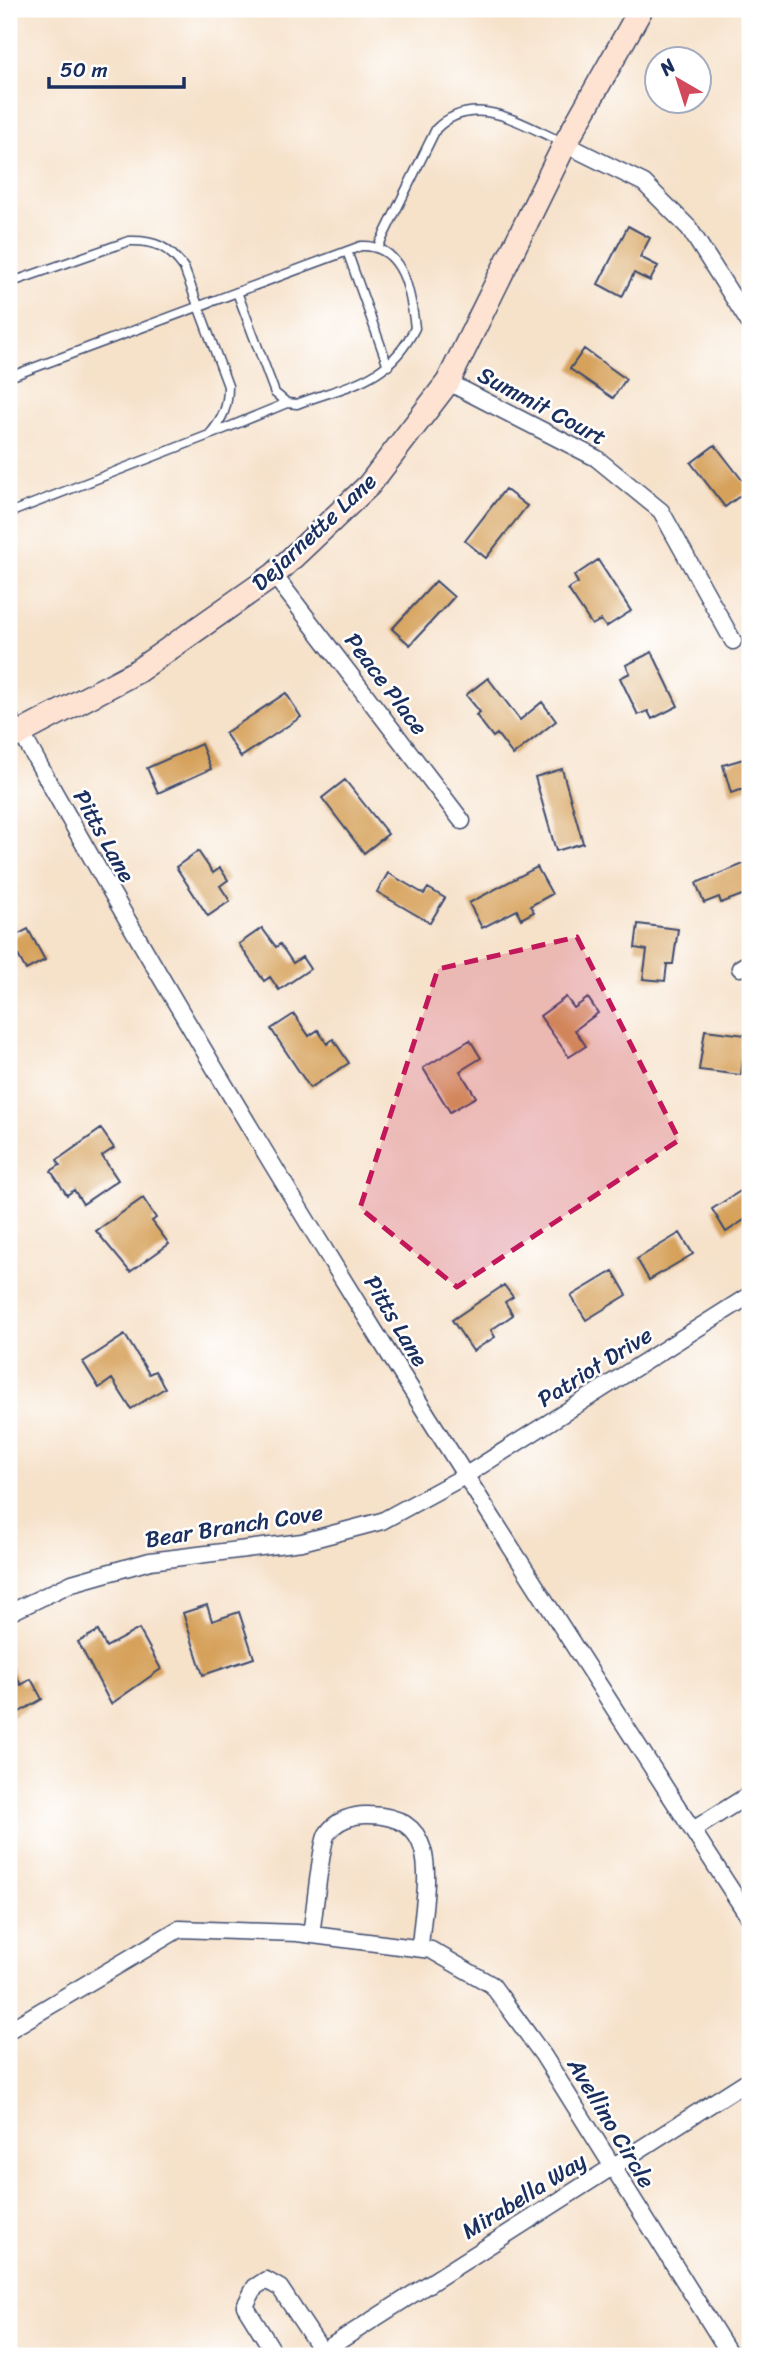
<svg xmlns="http://www.w3.org/2000/svg" width="759" height="2365" font-family="Sriracha,sans-serif">
<style>
.building{fill:#d6a15a}
.lines{fill:none;stroke-linecap:round;stroke-linejoin:round}
.lane-casing{stroke:#3c4a6e;stroke-width:11}
.street-casing{stroke:#3c4a6e;stroke-width:19}
.secondary-casing{stroke:#3c4a6e;stroke-width:26}
.lane{stroke:#fff;stroke-width:8}
.street{stroke:#fff;stroke-width:16}
.secondary{stroke:#fee3d2;stroke-width:23}
.marked{fill:#c2185b;fill-opacity:0.2;stroke:#c2185b;stroke-width:5;stroke-dasharray:14 9;stroke-linejoin:round}
.labels{text-anchor:middle;dominant-baseline:central;stroke-width:5;stroke-linejoin:round;paint-order:stroke}
.street-label{font-size:23px;fill:#1b2f5e;stroke:#fff}
</style>
<rect width="100%" height="100%" fill="#fff"/>
<filter id="ink" filterUnits="userSpaceOnUse"><feTurbulence type="fractalNoise" baseFrequency=".0143" numOctaves="2"/><feDisplacementMap in="SourceGraphic" scale="14" xChannelSelector="R" yChannelSelector="G"/><feConvolveMatrix kernelMatrix="1 2 1 2 8 2 1 2 1" color-interpolation-filters="sRGB"/></filter>
<filter id="wash" filterUnits="userSpaceOnUse"><feTurbulence type="fractalNoise" baseFrequency=".00686" numOctaves="4" result="noise"/><feDisplacementMap in="SourceGraphic" scale="28" xChannelSelector="R" yChannelSelector="G"/><feGaussianBlur stdDeviation="1.57" result="paint"/><feColorMatrix in="noise" values="0 0 0 0 0 0 0 0 0 0 0 0 0 0 0 0 0 1.4 0 .05"/><feComposite in="paint" operator="in"/></filter>
<g filter="url(#wash)">
<rect width="100%" height="100%" fill="#f6e1c9"/>
<g id="blocks">
<!-- building -->
<path class="building" d="M628,226L650,238L640,257L658,266L650,281L634,273L622,297L598,284Z
M584,349L626,379L613,398L570,369Z
M715,445L749,489L725,507L691,463Z
M505,489L527,506L486,558L465,541Z
M598,560L631,611L606,627L601,620L592,625L568,589L578,583L574,576Z
M436,581L454,597L410,645L392,629Z
M652,652L678,706L652,719L648,711L638,715L620,678L630,673L626,665Z
M488,678L520,720L542,702L556,721L513,755L497,734L493,737L476,715L480,712L466,695Z
M286,693L301,717L241,757L225,733Z
M201,744L211,769L158,793L147,768Z
M750,757V787L731,793L723,765Z
M562,769L583,843L556,851L535,777Z
M345,780L388,834L364,853L322,798Z
M198,851L213,873L220,868L228,880L220,886L230,901L208,916L176,867Z
M746,863L750,872V892L721,903L719,897L704,903L696,883Z
M537,867L552,894L530,906L534,912L521,919L517,910L482,928L469,903Z
M388,873L424,894L428,888L445,898L430,923L377,892Z
M638,924L678,929L673,964H667L665,981L643,979L647,950L635,948Z
M262,928L276,947L280,944L293,963L302,957L310,969L279,990L270,977L264,981L239,944Z
M28,929L45,960L26,970L9,939Z
M566,997L574,1008L588,998L598,1013L575,1030L586,1046L569,1057L540,1016Z
M294,1014L309,1036L318,1030L327,1044L333,1039L349,1063L310,1088L271,1029Z
M705,1030L746,1035L741,1075L699,1070Z
M470,1040L481,1058L460,1071L476,1097L450,1112L423,1068Z
M101,1129L114,1148L102,1156L118,1180L83,1204L74,1190L67,1195L51,1171L60,1165L57,1160Z
M750,1185V1216L726,1232L712,1209Z
M143,1198L156,1218L152,1221L169,1244L130,1272L96,1231Z
M680,1233L693,1254L649,1280L637,1259Z
M613,1271L627,1295L586,1320L571,1296Z
M504,1285L513,1297L505,1302L513,1315L491,1330L495,1337L473,1351L452,1320Z
M125,1335L149,1374L155,1371L165,1388L131,1409L112,1379L99,1388L83,1362Z
M207,1605L212,1621L239,1612L254,1658L203,1675L183,1613Z
M139,1629L161,1669L111,1704L78,1642L98,1631L106,1647Z
M9,1663L21,1685L31,1679L42,1699L9,1718Z"/>
</g>
</g>
<g filter="url(#ink)">
<use href="#blocks" fill-opacity="0" stroke="#3c4a6e" stroke-width="2"/>
<g class="lines">
<!-- lane casing -->
<g class="lane-casing">
<path id="lane" d="M378,247L436,129C474,91 521,124 562,142
M347,251L388,366
M9,283L129,241C155,240 169,247 184,268L228,386C228,407 223,419 209,435L9,513
M9,377L361,246C404,244 411,294 415,328C388,382 350,384 297,404L287,403L275,393L237,292
M212,434L287,403
M9,707L21,732"/>
</g>
<!-- street casing -->
<g class="street-casing">
<path id="street" d="M565,144L644,183L689,228L750,324
M448,382L596,458L661,511L733,641
M274,575L462,821
M22,734C247,1140 498,1530 750,1919
M740,968L750,962
M9,1613L72,1583L150,1561L302,1542L382,1521L463,1477L750,1295
M693,1830L750,1794
M311,1934C314,1918 321,1843 327,1834C336,1820 354,1814 369,1815C448,1816 423,1894 420,1948
M9,2030L179,1929L297,1933L431,1950L492,1985L543,2055L731,2356
M322,2352L750,2079
M276,2356L245,2306L255,2287L266,2280L280,2288L325,2356"/>
</g>
<!-- secondary casing -->
<g class="secondary-casing">
<path id="secondary" d="M9,739L136,672L274,575L369,485L448,382L565,144L641,9"/>
</g>
<!-- lane -->
<use href="#lane" class="lane"/>
<!-- street -->
<use href="#street" class="street"/>
<!-- secondary -->
<use href="#secondary" class="secondary"/>
</g>
</g>
<!-- marked area -->
<path class="marked" d="M577,937L679,1140L457,1287L360,1208L438,969Z"/>
<g class="labels">
<!-- street labels -->
<g class="street-label">
<text transform="translate(542 406) rotate(28)">Summit Court</text>
<text transform="translate(314 532) rotate(-43)">Dejarnette Lane</text>
<text transform="translate(386 684) rotate(53)">Peace Place</text>
<text transform="translate(104 836) rotate(61)">Pitts Lane</text>
<text transform="translate(396 1321) rotate(59)">Pitts Lane</text>
<text transform="translate(595 1367) rotate(-32)">Patriot Drive</text>
<text transform="translate(234 1526) rotate(-9)">Bear Branch Cove</text>
<text transform="translate(611 2123) rotate(59)">Avellino Circle</text>
<text transform="translate(524 2196) rotate(-32)">Mirabella Way</text>
</g>
</g>
<!-- margin -->
<rect width="759" height="2365" fill="none" stroke="#fff" stroke-width="35"/>
<!-- north arrow -->
<g transform="translate(678 80) rotate(321)"><circle r="33" fill="#ffffff" stroke="#a4acbf" stroke-width="2"/>
<path d="M0-5L12 26L0 18L-12 26Z" fill="#d1495b"/>
<text y="-10" font-size="19" font-weight="bold" text-anchor="middle" fill="#1b2f5e">N</text>
</g>
<!-- scale -->
<path d="M49 77v10h135v-10" fill="none" stroke="#1b2f5e" stroke-width="3.5"/>
<text x="60" y="77" font-size="21" fill="#1b2f5e" stroke="#ffffff" stroke-width="5" paint-order="stroke">50 m</text>
</svg>
